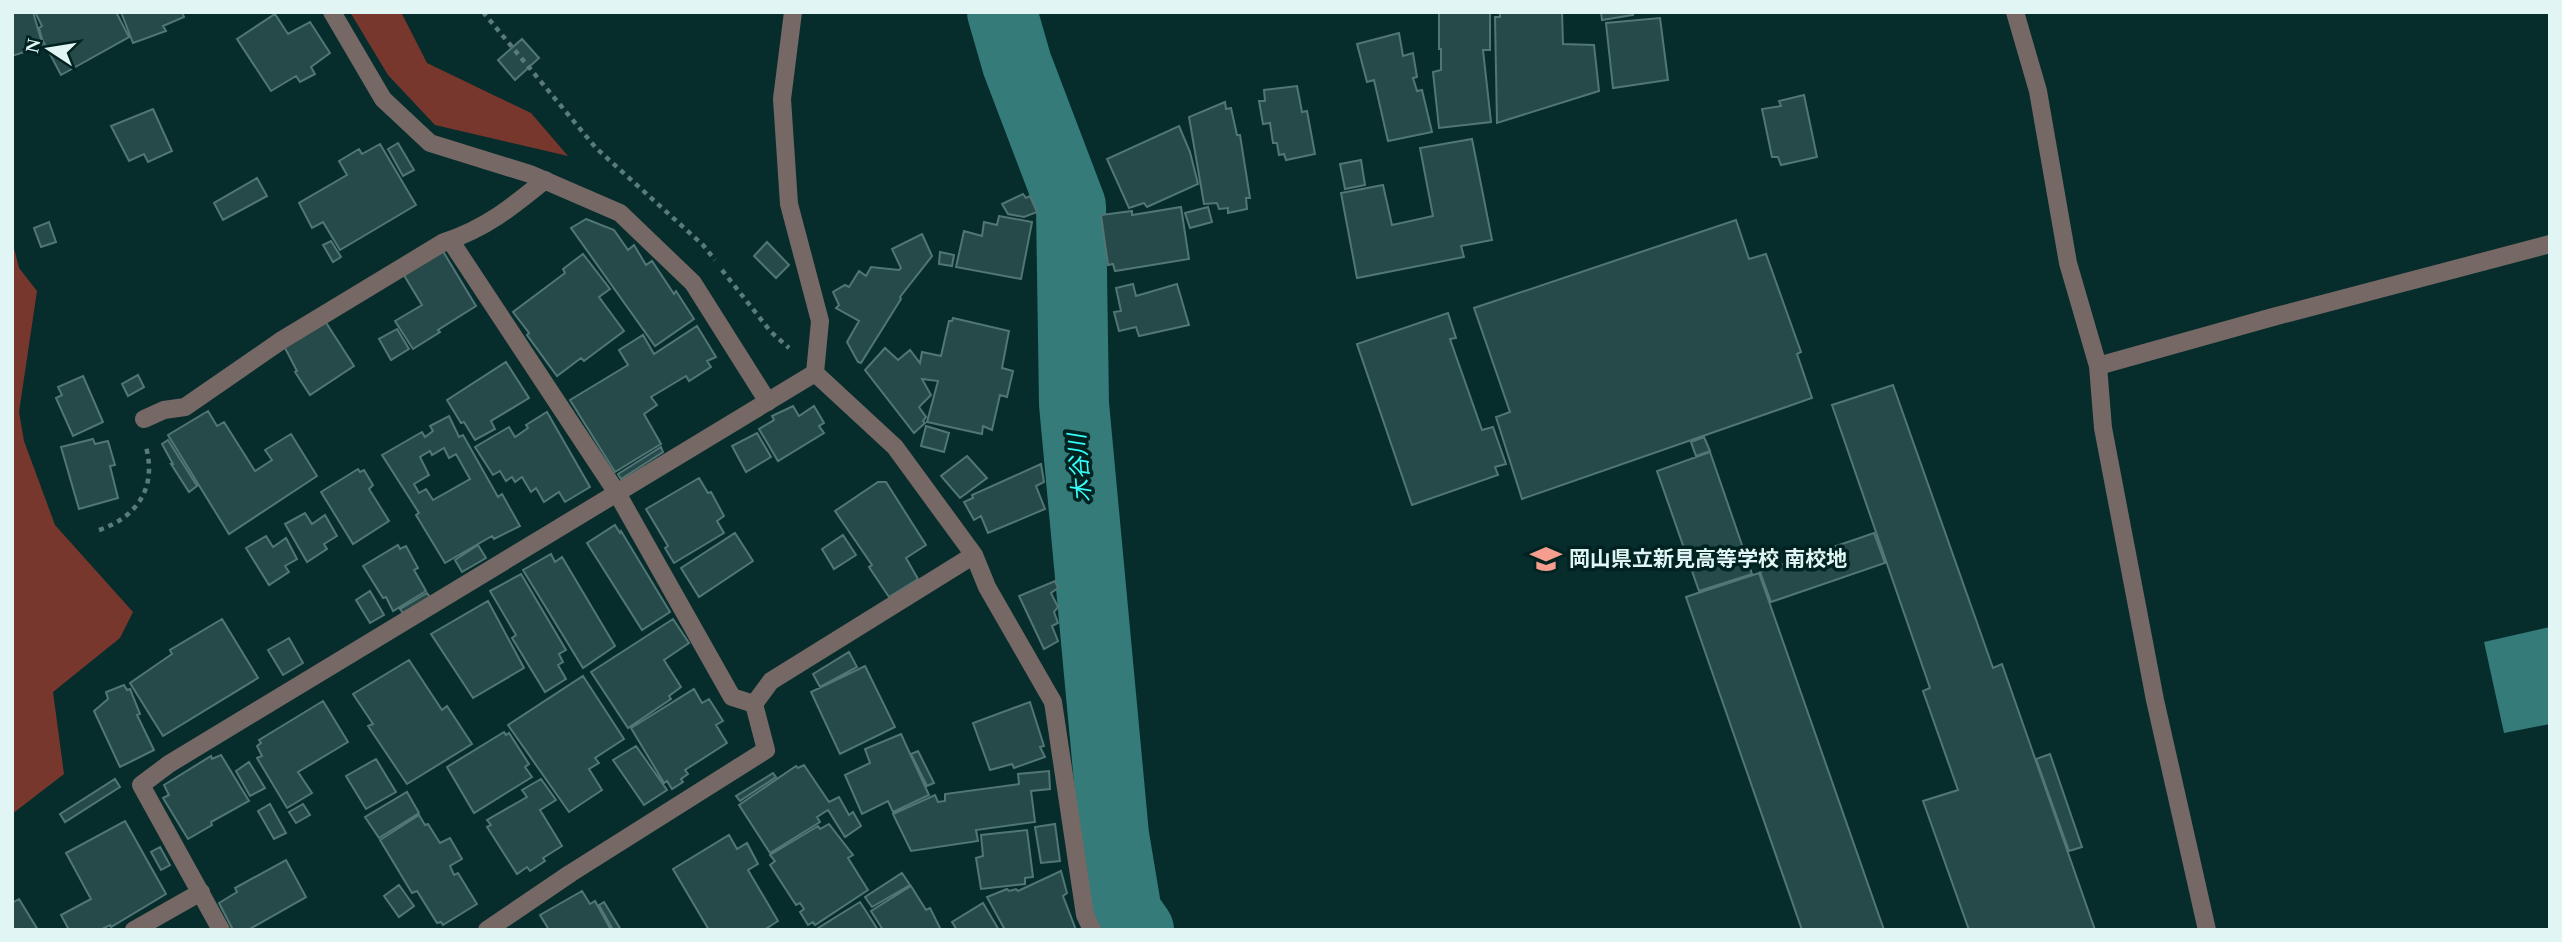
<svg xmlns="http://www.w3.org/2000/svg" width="2562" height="942" font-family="'Times New Roman','Noto Sans JP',serif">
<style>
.green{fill:#78372d}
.water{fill:#347b79}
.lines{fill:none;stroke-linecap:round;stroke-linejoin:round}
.river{stroke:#347b79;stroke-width:70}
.building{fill:#264a49;stroke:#517675;stroke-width:2;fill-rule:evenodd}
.path{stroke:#5b7b7a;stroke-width:4.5;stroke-dasharray:5 5;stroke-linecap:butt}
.lane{stroke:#766865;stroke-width:18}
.street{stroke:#766865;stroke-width:18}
.labels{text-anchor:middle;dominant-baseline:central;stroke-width:7;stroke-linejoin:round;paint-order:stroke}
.poi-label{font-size:21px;font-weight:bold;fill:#e1f5f4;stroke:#002322;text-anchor:start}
.water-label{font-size:23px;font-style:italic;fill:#33fffb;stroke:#002322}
</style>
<rect width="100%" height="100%" fill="#062d2c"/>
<!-- green -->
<path class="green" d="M350,12H401L427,63L531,113L568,156L435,125L388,75Z
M12,240L19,268L37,291L19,412L24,441L55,525L133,612L120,638L53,692L64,774L12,814Z"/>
<!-- water -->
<path class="water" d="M2550,627V724L2504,733L2484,642Z"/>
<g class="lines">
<!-- river -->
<path class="river" d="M1002,12L1017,64L1071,206L1074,404L1114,835L1127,913L1139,930"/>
</g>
<!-- building -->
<path class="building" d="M12,12H33L43,46L12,56Z
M40,12H116L129,37L61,75L42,39L39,28L42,26L36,14Z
M121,12H182L184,17L163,26L166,31L133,43Z
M1439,12H1490V50H1483L1491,122L1439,128L1433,72L1441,70V49H1439Z
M1500,12H1562L1563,44L1594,45L1599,91L1497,123L1495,17H1500Z
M1601,12H1633V15L1602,20Z
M275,14L288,34L310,22L330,53L311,67L315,74L300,82L296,76L271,91L237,39Z
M1660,18L1668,80L1613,88L1606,23Z
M1399,33L1403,56L1413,53L1417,77L1413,78L1417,91L1422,90L1432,132L1388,141L1374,80L1367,82L1357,44Z
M522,39L539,58L515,80L498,60Z
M1297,86L1302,112L1307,111L1315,154L1286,160L1284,154L1279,155L1277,143H1273L1270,123L1263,124L1259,101H1265L1264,90Z
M1804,95L1817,157L1781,165L1778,157H1772L1762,109L1781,106L1779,101Z
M1225,102L1226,109L1231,108L1237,135H1240L1250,198H1246L1247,209L1228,213V208L1219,209L1217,203L1204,204L1189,117Z
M153,109L172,151L148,162L144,154L129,161L111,126Z
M1179,126L1190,152L1198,184L1147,207L1144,203L1129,208L1107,159Z
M1472,139L1492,240L1461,246L1464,257L1357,278L1341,193L1383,185L1392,225L1433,216L1420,148Z
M398,143L414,170L403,176L388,149Z
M380,144L416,205L340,250L323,222L312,228L299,203L347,175L339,161L359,149L362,154Z
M1361,160L1365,185L1345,189L1340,164Z
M257,178L267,196L223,220L214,203Z
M1023,194L1026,198L1030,196L1037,212L1024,217L1008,214L1002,204Z
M1181,207L1189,259L1115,271L1113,264L1108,265L1101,215L1132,211V215Z
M1208,207L1212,222L1190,228L1185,213Z
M999,216L1032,222L1021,279L956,267L964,231L982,236L984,222L997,225Z
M586,219L614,230L628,250L634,245L646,265L652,261L674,294L676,291L694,319L655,346L571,228Z
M1736,220L1749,259L1766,254L1801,352L1797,354L1812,398L1522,499L1496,417L1510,412L1474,308Z
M49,222L56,242L41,247L34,228Z
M922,234L932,256L900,297L901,299L861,363L858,362L847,342L859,321L836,308L839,305L833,292L845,285L849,287L859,271L866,276L871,267L899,270L901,268L892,249Z
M331,241L341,257L333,262L323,245Z
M767,242L789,265L776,278L754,256Z
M441,248L476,306L438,330L440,332L413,349L395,321L422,305L402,272Z
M940,252L954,255L952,266L939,264Z
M583,254L610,289L599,297L624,331L584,361L581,358L557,376L527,335L529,333L513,312L565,273L563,269Z
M1133,284L1136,296L1177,284L1189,325L1139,336L1136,327L1119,331L1114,312L1121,311L1116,288Z
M1448,313L1456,338L1450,339L1482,430L1493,427L1506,464L1495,467L1498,475L1412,505L1357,344Z
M953,318L1009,331L1002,368L1013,371L1007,397L1000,395L992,430L983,426L982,434L927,422L938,381L922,379L931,395L919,407L926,417L923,421L925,423L914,433L865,370L885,348L898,360L910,350L920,363L922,352L941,356L949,321H952Z
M325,321L354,366L310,395L295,372L297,371L284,346Z
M697,326L716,357L707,361L711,367L689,381L686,376L651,397L657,405L644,414L661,444L615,472L570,400L628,365L619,350L643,335L654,354Z
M397,329L409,349L391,360L379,339Z
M506,362L529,398L491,421L495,429L475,440L464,422L461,423L447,400Z
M138,375L144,387L128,396L122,384Z
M83,376L103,422L73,436L56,398L62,395L58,387Z
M1893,385L1993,668L2002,664L2095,930H1969L1923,801L1958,790L1923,691L1930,688L1832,405Z
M793,406L799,416L814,406L824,423L819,426L824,433L778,461L759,429L774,420L772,416Z
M208,411L217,426L224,422L255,471L272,460L265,450L291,434L317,476L229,534L168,435Z
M547,412L590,487L565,502L559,492L544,502L536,488L531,492L522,477L515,482L512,477L506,481L500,471L493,475L475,447L509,427L515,437L528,428L526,425Z
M449,416L459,437L463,435L498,497L502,494L520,526L494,539L492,536L445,563L416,515L419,513L382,455L422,432L425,437L433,431L430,426ZM444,448L449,458L456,454L470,479L433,500L426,489L419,493L414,484L429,475L420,457L430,451L432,455Z
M926,426L949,433L944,452L921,446Z
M757,433L771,457L746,472L732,446Z
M1704,437L1710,451L1696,456L1691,442Z
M93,439L95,444L108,441L115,465L110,466L118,498L79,509L61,447Z
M168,440L197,486L189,492L171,464H173L162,444Z
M661,447L663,452L621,479L618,474Z
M1710,452L1752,574L1699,591L1657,471Z
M967,456L987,478L960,498L941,476Z
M1041,464L1044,482L1036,486L1045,509L988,533L981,516L974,520L964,502L973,498L972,495Z
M358,469L360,472L364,470L373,485L369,489L389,521L353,544L321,492Z
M699,478L708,493L711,492L724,516L717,521L724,533L674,563L665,548L668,546L646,509Z
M878,482H886L926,545L906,558L918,579L889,597L869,567L872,565L835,511Z
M305,513L312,524L325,515L337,536L324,544L327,549L307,562L285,524Z
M615,525L620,533L621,531L670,612L642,630L587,543Z
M735,533L753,561L699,597L681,568Z
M1874,533L1885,563L1771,602L1760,572Z
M843,535L856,555L834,569L822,549Z
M266,536L273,547L286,538L297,559L285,566L289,572L269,585L246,548Z
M398,545L400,549L406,546L418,568L414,570L426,591L393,611L386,597L383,598L363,566Z
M478,545L486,558L462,572L455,560Z
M551,554L555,562L562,557L615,646L583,668L523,570Z
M1759,573L1884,930H1802L1686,597Z
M521,574L566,650L559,654L563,662L558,665L566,679L545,692L512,638L516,635L490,591Z
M1055,581L1058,588L1051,593L1058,607L1054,612L1058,623L1052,626L1058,641L1044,649L1019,596Z
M370,591L384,615L370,623L356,600Z
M427,593L430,597L403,613L400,609Z
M488,601L524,668L473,698L431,634Z
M222,619L258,678L163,736L130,683L172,654L170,650Z
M673,619L689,643L664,660L681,687L669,696L671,699L628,728L591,672Z
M289,638L303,663L283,675L268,650Z
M849,652L857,667L820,687L813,674Z
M409,660L442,710L447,706L472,744L407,784L368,726L373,724L353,694Z
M865,666L895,727L840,754L811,692Z
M583,676L624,739L595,758L599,763L589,769L602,790L569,812L508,725Z
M124,685L127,690L130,689L140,714L137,715L154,750L120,767L94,711L108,699L106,692Z
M694,689L702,703L709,699L723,721L716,725L727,743L685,770L688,774L681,779L683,782L672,789L667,781L664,783L631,728Z
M323,701L348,742L298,772L312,793L287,808L257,758L262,756L257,746L261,743L259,740Z
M1030,702L1044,746L1040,747L1045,757L1014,768L1012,764L990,770L973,723Z
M504,732L506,735L509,733L529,764L525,767L532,777L474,813L447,767Z
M901,734L929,795L893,812L888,801L862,814L845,775L870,763L865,749Z
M636,746L667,790L644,805L613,760Z
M918,751L934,783L927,786L911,754Z
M2050,754L2082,847L2069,851L2036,759Z
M221,755L249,801L211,822L212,825L188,839L163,798L169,795L164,785L211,756L212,759Z
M376,759L396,792L366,809L346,776Z
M249,762L265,788L250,796L236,771Z
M804,765L829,802L839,797L849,815L853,812L861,826L845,837L828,810L817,817L820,822L770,853L739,805L796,766L798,768Z
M1049,771L1050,789L1031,791L1035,822L976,830L978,841L911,851L893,814L935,795L938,802L945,801V794L1019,784L1018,774Z
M773,773L776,777L740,801L736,796Z
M115,779L120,787L65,822L60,814Z
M541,779L556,800L540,810L562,846L543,858L545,861L530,871L527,867L517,874L487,827L491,825L487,820L527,797L522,790Z
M407,792L419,813L379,838L365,817Z
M270,804L286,833L274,839L258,811Z
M303,804L310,815L296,823L289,812Z
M419,815L425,825L428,824L440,843L450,838L462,859L450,866L454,875L458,873L477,904L443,925L441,922L437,923L417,891L412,893L380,840Z
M125,821L166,894L111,927L110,925L100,930H69L61,915L91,899L66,853Z
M829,824L853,855L848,858L868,890L815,925L813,922L808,925L800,912L804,909L800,903L796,905L770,865L775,861L770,855L818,826L820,829Z
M1055,824L1060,861L1041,863L1035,827Z
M1027,830L1033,877L1025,878V884L981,889L976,858L983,856L981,835Z
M729,835L737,849L747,843L758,864L748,870L778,921L764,930H709L673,869Z
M160,847L170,865L161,870L151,852Z
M286,860L306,897L248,930H233L219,903L237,892L235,888Z
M1061,871L1067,893L1063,896L1076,930H1005L987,897L1007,889L1009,891L1016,889L1018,891Z
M902,873L910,885L872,907L865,897Z
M399,885L414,906L399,917L384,896Z
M911,886L926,910L930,908L941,930H883L871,911Z
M582,891L590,904L595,901L611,930H549L540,915Z
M19,899L38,930H12V903Z
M604,902L621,930H613L599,905Z
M860,902L878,930H815Z
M983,903L999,930H957L952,922Z"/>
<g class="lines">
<!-- path -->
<path class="path" d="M483,12L596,148L703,245L715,260
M722,270L771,332L789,348
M99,530C137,517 157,488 146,447"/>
<!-- lane -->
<path class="lane" d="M450,240L617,493L732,697L754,704
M144,419L164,410L185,407L282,340L444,242C485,229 512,207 545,180
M134,930L201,892
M221,930L141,785L169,764L815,373"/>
<!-- street -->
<path class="street" d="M332,12L383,99L430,143L530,174L620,213L693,283L768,402
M793,12L782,99L789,204L820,321L815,373L895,447L974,555L987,587L1053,702L1085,915L1092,930
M2015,12L2038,91L2068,263L2098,366L2103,428L2155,700L2207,930
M2098,366L2273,317L2550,244
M487,930L571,873L766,750L754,704L771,681L974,555"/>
</g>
<!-- icons -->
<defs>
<g id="school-bare" transform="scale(2.415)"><path d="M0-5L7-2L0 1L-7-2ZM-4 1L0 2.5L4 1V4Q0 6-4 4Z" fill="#f59d8e" stroke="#002322" stroke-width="2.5" paint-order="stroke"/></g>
</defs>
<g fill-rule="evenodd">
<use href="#school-bare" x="1546" y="559"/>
</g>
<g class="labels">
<!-- poi labels -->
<g class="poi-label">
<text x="1569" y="559">岡山県立新見高等学校 南校地</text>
</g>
<!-- water labels -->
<g class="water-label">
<text transform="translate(1080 468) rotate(-95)">木谷川</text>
</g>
</g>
<!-- border -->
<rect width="2562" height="942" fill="none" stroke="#e1f5f4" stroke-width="28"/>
<!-- north arrow -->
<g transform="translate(49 49) rotate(282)" stroke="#002322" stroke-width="5" paint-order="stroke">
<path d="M0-5L12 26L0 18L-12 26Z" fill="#e1f5f4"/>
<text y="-10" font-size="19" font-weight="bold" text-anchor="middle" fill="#e1f5f4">N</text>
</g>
</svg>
